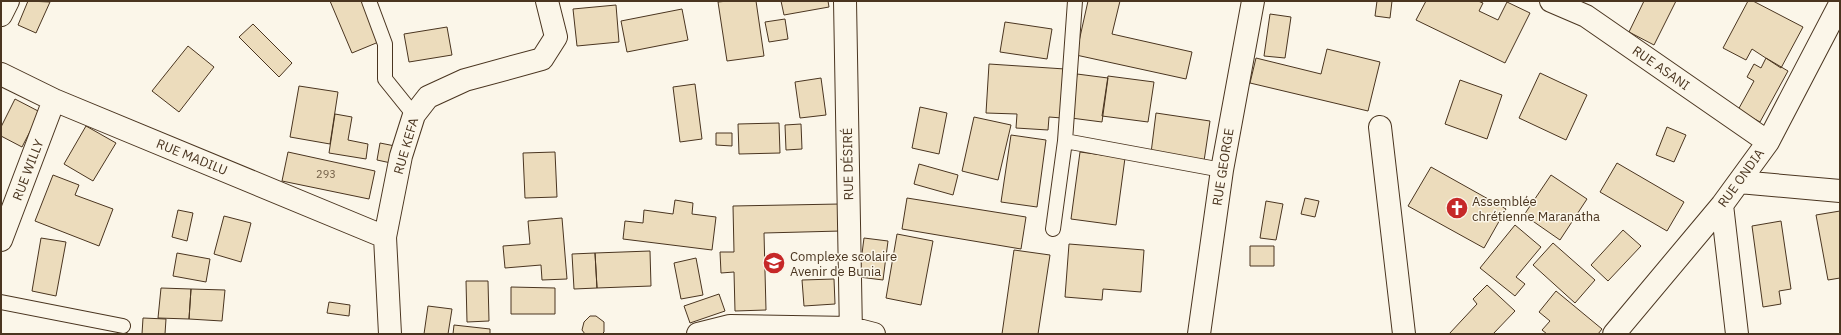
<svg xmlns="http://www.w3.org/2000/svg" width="1841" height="335" font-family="'IBM Plex Sans',sans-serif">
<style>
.building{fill:#ecdcbc;stroke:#4a3520}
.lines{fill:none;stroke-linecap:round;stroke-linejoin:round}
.lane-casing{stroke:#4a3520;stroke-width:16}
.street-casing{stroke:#4a3520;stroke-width:24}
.lane{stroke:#fbf6e9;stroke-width:14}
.street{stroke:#fbf6e9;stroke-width:22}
.labels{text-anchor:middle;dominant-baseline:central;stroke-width:3;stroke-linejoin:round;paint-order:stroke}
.number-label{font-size:11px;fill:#725f47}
.street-label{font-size:13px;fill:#4a3520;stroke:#fbf6e9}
.poi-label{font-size:13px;fill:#4a3520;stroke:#fbf6e9;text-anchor:start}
</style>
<rect width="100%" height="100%" fill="#fbf6e9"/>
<!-- building -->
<path class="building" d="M28,1L50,2L36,33L18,25Z
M330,1H364L381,41L352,53Z
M728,1H756L764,56L727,61L718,2Z
M781,1H828L829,7L784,15Z
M1088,1H1120L1112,34L1192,52L1186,79L1076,55Z
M1377,1H1392L1390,18L1375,16Z
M1426,1H1478L1483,3L1479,11L1498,20L1507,2L1530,13L1505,63L1416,20Z
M1644,1H1676L1654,45L1629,32Z
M1748,1H1753L1803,27L1781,68L1752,49L1746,60L1723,48Z
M616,5L619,42L577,46L573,9Z
M682,9L688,40L627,52L621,21Z
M1270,14L1291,17L1285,58L1264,56Z
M785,19L788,39L769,42L765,22Z
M1005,22L1052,29L1047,59L1000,52Z
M253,24L292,63L279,77L239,37Z
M447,27L452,55L409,62L404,34Z
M188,46L214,67L179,112L152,91Z
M1327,49L1380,62L1368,111L1250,83L1256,58L1321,74Z
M1766,58L1788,71L1760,122L1738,110L1754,81L1747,77L1754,64L1761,68Z
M989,64L1065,69L1062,118L1049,117L1048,130L1016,128L1017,114L986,113Z
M1540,73L1587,95L1566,140L1519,118Z
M1077,74L1108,78L1102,122L1071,118Z
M1108,76L1154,82L1148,122L1102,116Z
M821,78L826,115L800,118L795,82Z
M1460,80L1502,95L1487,139L1445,124Z
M695,84L702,139L680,142L673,87Z
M299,86L338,92L330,144L290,137Z
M15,99L40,112L22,147L1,136V127Z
M920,107L947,113L939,154L912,148Z
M1156,113L1210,121L1204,161L1151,153Z
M335,114L352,117L348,140L368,144L366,159L329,153Z
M974,117L1011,125L998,180L962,171Z
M779,123L780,153L739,154L738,124Z
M801,124L802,149L786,150L785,125Z
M86,126L116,143L93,181L64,164Z
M1667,127L1686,135L1674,162L1656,155Z
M716,133H732V146L716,145Z
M1011,135L1046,140L1037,207L1001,202Z
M380,143L395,146L391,163L377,160Z
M288,152L375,171L369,199L282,181Z
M555,152L557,197L525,198L523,153Z
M1080,152L1125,158L1116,225L1071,219Z
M1617,163L1684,202L1667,231L1600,192Z
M919,164L958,175L953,195L914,184Z
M1431,167L1506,209L1484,248L1408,206Z
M53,175L79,185L75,195L113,209L99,246L35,221Z
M1551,175L1587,199L1560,240L1524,215Z
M907,198L1026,217L1021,249L902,229Z
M1305,198L1319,201L1315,217L1301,214Z
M675,200L693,203L692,214L716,217L712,250L623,239L625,221L643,223L644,210L673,214Z
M1266,201L1283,204L1276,240L1260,238Z
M840,204L841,231L764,233L766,310L735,311L734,272L721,273L720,252H734L733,206Z
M178,210L193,213L187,241L172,237Z
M1840,211V278L1828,280L1816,215Z
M224,216L251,223L241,262L214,254Z
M562,218L567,279L542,280L541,265L505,268L503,246L530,244L528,221Z
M1781,221L1791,289L1779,291L1781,304L1763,307L1752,226Z
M1515,225L1541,247L1516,277L1525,284L1515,296L1480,268Z
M1623,230L1641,246L1608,281L1591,265Z
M897,234L933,241L921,305L886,298Z
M41,238L66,242L56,296L32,291Z
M864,238L888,241L883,280L859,277Z
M1553,243L1595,280L1575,303L1533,265Z
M1069,244L1144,250L1141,292L1103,289L1102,300L1065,297Z
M1250,246H1274V266H1250Z
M1014,250L1050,255L1038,334H1002Z
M650,251L651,286L597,288L595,253Z
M177,253L210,259L206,282L173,276Z
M595,253L597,288L574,289L572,254Z
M696,258L703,295L681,299L674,263Z
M834,279L835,304L804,306L802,280Z
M466,281H488L489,321L467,322Z
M1487,285L1515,311L1493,334H1449L1477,304L1473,299Z
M511,287L555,288V314H511Z
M161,288L191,289L189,319L158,318Z
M191,289L225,290L222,321L189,319Z
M1556,291L1602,329L1598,334H1547L1542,330L1550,321L1539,312Z
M719,294L725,311L690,323L684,306Z
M329,302L350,305L349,316L327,313Z
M428,306L452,309L448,334H424Z
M590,316H596L604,322V332L602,334H585L582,330L584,322Z
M143,318L166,319L165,334H142Z
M454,325L490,329V334H453Z"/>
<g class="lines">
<!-- lane casing -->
<g class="lane-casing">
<path id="lane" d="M369,1L385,44V79L414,115
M1065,141L1222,170
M1053,229L1065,141L1075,1
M1,302L123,326"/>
</g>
<!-- street casing -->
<g class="street-casing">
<path id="street" d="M845,1L851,334
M1551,1L1586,16L1768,142
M1,15L8,1
M1,74L54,100L385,237
M1380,127L1404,334
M1739,182L1840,191
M1722,205L1737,334
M1,240L54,100
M390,334L385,237L401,156L414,115L428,97L465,80L542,59L556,37L547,1
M698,334L730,326L851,328L874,334
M1199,334L1222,170L1253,1
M1614,334L1722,205L1768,142L1840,4"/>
</g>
<!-- lane -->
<use href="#lane" class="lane"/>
<!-- street -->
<use href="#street" class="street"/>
</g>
<!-- icons -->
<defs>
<g id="church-disc" transform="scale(1.15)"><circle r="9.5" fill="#c62828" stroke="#fbf6e9"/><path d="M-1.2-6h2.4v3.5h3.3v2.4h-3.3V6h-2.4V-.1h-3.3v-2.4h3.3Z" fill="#fff"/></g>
<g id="school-disc" transform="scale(1.15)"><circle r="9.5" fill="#c62828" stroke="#fbf6e9"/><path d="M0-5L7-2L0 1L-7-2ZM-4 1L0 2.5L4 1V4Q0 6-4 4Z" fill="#fff"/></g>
</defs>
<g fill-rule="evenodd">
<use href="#church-disc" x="1457" y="208"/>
<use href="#school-disc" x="774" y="263"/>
</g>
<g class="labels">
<!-- number labels -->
<g class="number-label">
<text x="326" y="174">293</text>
</g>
<!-- street labels -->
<g class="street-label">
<text transform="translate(1661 68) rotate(35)">RUE ASANI</text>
<text transform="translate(406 146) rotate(-74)">RUE KEFA</text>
<text transform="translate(192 157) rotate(22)">RUE MADILU</text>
<text transform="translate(848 164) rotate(-91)">RUE DÉSIRÉ</text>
<text transform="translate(1223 167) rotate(-81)">RUE GEORGE</text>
<text transform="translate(28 170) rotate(-69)">RUE WILLY</text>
<text transform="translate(1741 178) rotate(-54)">RUE ONDIA</text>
</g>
<!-- poi labels -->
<g class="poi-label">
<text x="1472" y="201">Assemblée<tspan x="1472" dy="15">chrétienne Maranatha</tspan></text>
<text x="790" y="256">Complexe scolaire<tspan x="790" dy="15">Avenir de Bunia</tspan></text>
</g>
</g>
<!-- border -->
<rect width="1841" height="335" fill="none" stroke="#4a3520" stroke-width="4"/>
</svg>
